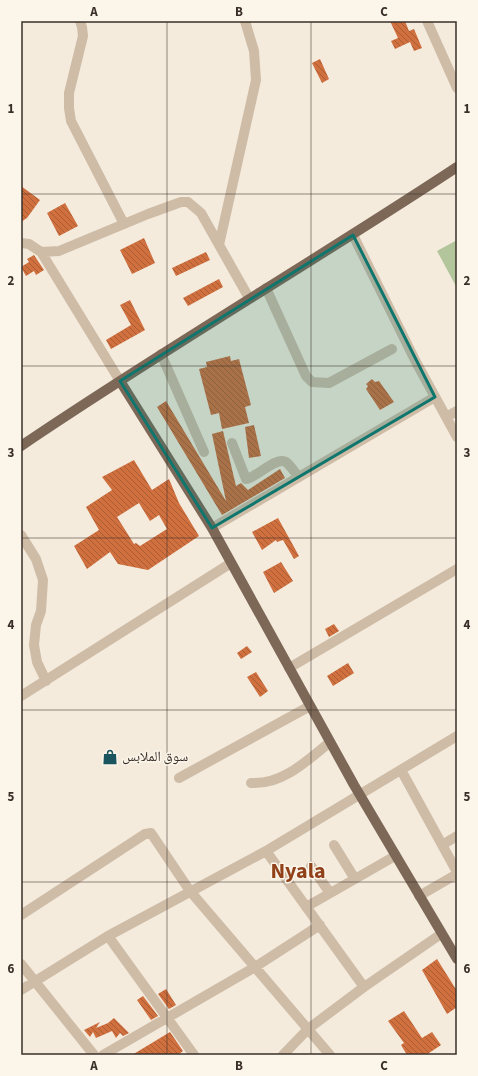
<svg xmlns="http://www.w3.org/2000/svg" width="478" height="1076" font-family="'Source Sans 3','Noto Naskh Arabic',sans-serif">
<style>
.grass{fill:#b3c59b}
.building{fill:url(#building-back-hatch);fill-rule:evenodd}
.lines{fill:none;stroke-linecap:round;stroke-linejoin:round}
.minor{stroke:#cebca7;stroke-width:10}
.major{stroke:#7d6858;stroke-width:10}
.marked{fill:#0f766e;fill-opacity:0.2;stroke:#0f766e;stroke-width:3;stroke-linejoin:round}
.grid{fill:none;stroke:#3a2f28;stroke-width:1;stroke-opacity:0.55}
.labels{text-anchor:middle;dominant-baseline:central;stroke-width:3;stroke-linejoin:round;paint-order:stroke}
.poi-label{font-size:14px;fill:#3a2f28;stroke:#fbf5ea;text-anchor:start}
.town-label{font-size:22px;font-weight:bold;fill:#90411a;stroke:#fbf5ea}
.neatline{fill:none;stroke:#3a2f28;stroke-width:1.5}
.grid-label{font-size:13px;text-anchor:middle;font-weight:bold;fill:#3a2f28}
</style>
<defs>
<pattern id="building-back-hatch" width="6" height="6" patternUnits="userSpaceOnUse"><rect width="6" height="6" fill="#d0703f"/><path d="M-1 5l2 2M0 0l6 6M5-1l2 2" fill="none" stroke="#aa5c35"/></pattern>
</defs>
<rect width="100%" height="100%" fill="#f4ebdd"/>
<!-- grass -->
<path class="grass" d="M457,240V288L437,251Z"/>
<!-- building -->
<path class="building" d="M390,21H405L409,31L414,29L422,48L414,51L410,42L395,49L391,41L398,38Z
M320,59L329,79L322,83L312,63Z
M21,186L40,200L27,218L21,222Z
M65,203L78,226L59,236L47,213Z
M144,238L155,263L132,274L120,250Z
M206,252L210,260L176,276L172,268Z
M34,255L44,270L36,275L34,271L26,276L21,267L29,262L27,259Z
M219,279L223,287L188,306L183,298Z
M130,300L145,330L111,349L106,340L131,325L120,305Z
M230,356L231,361L239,359L251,405L245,407L249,423L222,429L219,413L211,415L199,369L207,367L206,362Z
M372,379L375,382L379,381L394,402L380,410L366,389L368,386L366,384Z
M166,401L226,501L212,434L223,431L236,486L241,483L248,490L280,469L285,478L222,515L157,407Z
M254,425L261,456L249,458L245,427Z
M134,460L152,490L169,479L179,503L199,536L148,570L118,564L110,552L87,569L74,546L99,530L86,507L112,490L102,477ZM139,503L150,521L159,515L167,529L140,546L136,543L134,544L117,517Z
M278,518L299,556L294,559L283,540L277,542L276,540L262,550L252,532Z
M281,562L293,581L274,593L263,572Z
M334,624L339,631L329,637L325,629Z
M247,646L252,652L241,659L237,653Z
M348,663L354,673L333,686L327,676Z
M256,672L268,691L260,697L247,677Z
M437,959L457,991V1007L447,1014L422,970Z
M166,989L176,1005L169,1009L158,994Z
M143,996L158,1016L151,1020L137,1000Z
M404,1011L422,1038L432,1032L441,1045L426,1055H407L401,1045L404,1043L388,1021Z
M114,1018L129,1033L123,1036L120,1033L116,1038L112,1031L96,1038L93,1032L90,1037L84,1030L100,1022L96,1028L108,1023Z
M170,1032L183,1051L178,1055H132Z"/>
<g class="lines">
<!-- minor -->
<path class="minor" d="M80,21L82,27L83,36L69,93V108L71,121L124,224
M427,21L457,88
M353,235L416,362L457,437
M21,243L29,244L41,252L120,381
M219,245L256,80L254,51L245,21
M41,252L59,251L148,214L181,202H188L201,213L249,298
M266,288L306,376L312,382L329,383L392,349
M161,354L204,452
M446,417L457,411
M232,443L246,479C256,478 276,456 286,462C291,466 295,473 299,477
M212,528L435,397
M21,535L36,559L43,580L41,611L36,625L34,645L37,662L46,681
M289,668L457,569
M21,696L231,563
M401,770L457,872
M179,778L310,706
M251,783C282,785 307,761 330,742
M334,845L355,879
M442,845L457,836
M266,851L364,987
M311,866L330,893
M419,896L457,874
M306,907L395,856
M21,915L145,834L151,833L190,891L330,1055
M108,936L194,1055
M21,964L94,1055
M21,990L108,936L266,851L457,736
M103,1055L255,967L320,925
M283,1055L308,1029L364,987L441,934"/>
<!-- major -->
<path class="major" d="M120,381L212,528L354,785L457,959
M21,446C164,349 313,262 457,167"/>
</g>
<!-- marked area -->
<path class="marked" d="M353,235L435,397L212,528L120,381Z"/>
<!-- grid -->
<path class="grid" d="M167,21V1055M311,21V1055M21,194H457M21,366H457M21,538H457M21,710H457M21,882H457"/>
<!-- icons -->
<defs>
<g id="shop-bare" transform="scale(1.2)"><path d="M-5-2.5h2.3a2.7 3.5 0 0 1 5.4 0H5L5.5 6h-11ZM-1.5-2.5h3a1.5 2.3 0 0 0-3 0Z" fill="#1a545f" stroke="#fbf5ea" stroke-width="2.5" paint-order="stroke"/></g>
</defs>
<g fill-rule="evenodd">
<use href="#shop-bare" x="110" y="757"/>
</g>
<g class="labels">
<!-- poi labels -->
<g class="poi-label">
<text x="122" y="757">سوق الملابس</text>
</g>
<!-- town labels -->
<g class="town-label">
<text x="298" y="871">Nyala</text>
</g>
</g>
<!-- border -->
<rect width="478" height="1076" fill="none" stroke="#fbf5ea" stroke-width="44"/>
<rect x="22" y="22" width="434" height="1032" class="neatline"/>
<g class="grid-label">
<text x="94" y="16">A</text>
<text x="239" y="16">B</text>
<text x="384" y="16">C</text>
<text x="11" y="113">1</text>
<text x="467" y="113">1</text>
<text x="11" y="285">2</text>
<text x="467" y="285">2</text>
<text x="11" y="457">3</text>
<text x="467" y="457">3</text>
<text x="11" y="629">4</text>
<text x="467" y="629">4</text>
<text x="11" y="801">5</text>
<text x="467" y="801">5</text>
<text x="11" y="973">6</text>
<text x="467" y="973">6</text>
<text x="94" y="1070">A</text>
<text x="239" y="1070">B</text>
<text x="384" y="1070">C</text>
</g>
</svg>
